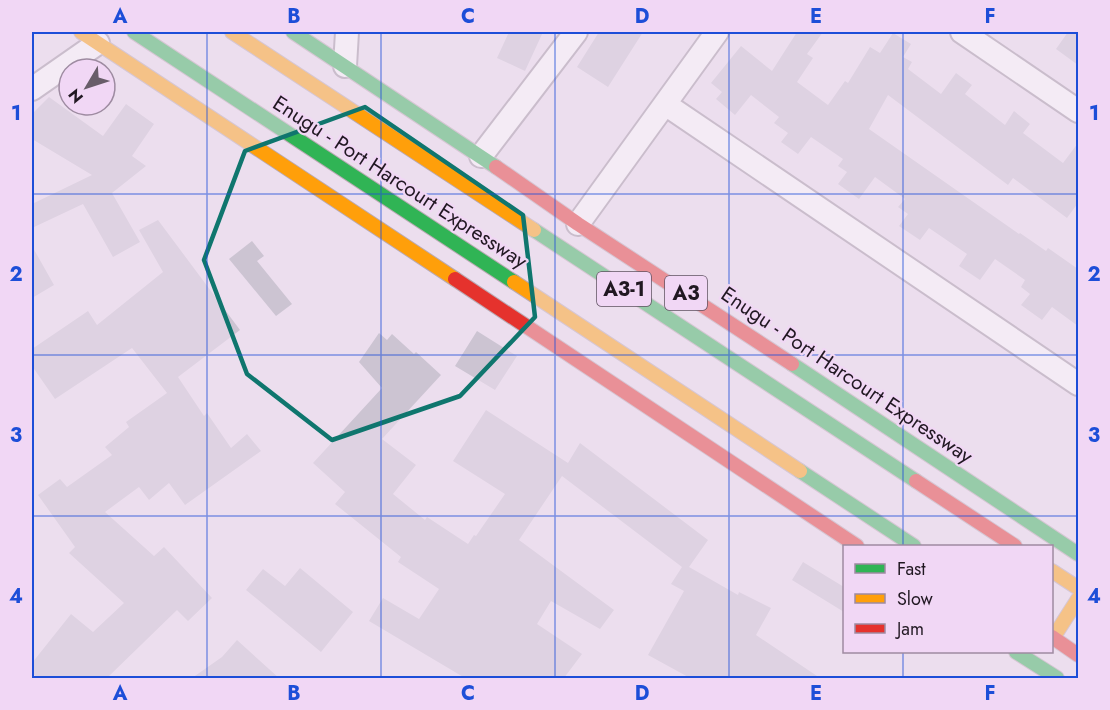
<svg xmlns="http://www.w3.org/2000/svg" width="1110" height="710" font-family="Jost,sans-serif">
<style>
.building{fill:#ccc4d2}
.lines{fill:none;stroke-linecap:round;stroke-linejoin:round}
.street-casing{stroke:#a196a3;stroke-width:26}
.fast-casing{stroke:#baaab3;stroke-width:16}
.slow-casing{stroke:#baaab3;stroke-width:16}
.jam-casing{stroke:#baaab3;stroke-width:16}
.street{stroke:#fcfafc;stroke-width:22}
.fast{stroke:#30b455;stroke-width:14}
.slow{stroke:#ff9f0a;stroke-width:14}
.jam{stroke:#e5322d;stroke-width:14}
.marked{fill:none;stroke:#0f766e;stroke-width:4.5;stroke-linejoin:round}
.grid{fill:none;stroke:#1d4ed8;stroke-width:1.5;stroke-opacity:0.55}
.labels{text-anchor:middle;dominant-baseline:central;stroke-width:4.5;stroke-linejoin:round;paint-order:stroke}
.shield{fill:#f1d7f5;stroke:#5f5161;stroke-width:1.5}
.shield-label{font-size:20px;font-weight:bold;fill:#211822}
.street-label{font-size:21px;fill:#211822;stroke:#f1d7f5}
.neatline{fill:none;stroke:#1d4ed8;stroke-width:2}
.grid-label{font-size:20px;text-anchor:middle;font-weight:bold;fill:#1d4ed8}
</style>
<rect width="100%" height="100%" fill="#ecdeee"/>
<!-- building -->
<path class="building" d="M509,32H543L525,71L497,58Z
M599,32H643L608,87L577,67Z
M797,32H823L807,54L813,58L797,82L828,105L845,81L848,83L870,47L880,53L893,33L911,44L903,57L912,62L908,69L941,94L956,73L972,85L965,94L1005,125L1014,111L1030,124L1023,133L1063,163L1078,143V203L1067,218L1013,178L1008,185L888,95L869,129L1019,234L1020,233L1046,251L1048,248L1078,269V326L1052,307L1042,320L1021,305L1030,294L1021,287L1025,280L995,259L980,280L959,266L967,254L929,228L920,240L899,226L908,214L898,207L905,199L875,177L859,199L838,184L847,172L838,166L843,159L811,137L798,154L781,142L788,133L774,123L779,117L751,95L735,115L716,99L722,92L711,83L741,46L772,71Z
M1068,32H1078V65L1056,49Z
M49,97L103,136L126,104L154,124L132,156L146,166L112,193L140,242L113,257L83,204L32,228V204L92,175L32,139V114Z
M158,220L240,330L178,377L204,416L207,413L231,448L247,434L261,451L185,505L169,483L149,500L139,487L105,512L154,556L164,547L212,598L188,621L177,610L107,678H38L32,673V663L71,614L93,632L124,603L69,553L75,547L38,495L60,479L67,487L112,455L105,447L129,427L126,422L167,393L132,348L55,399L32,366V349L88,311L97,325L163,272L139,230Z
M252,241L264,256L257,261L292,304L276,316L229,259Z
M32,246L54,285L32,298Z
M477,331L517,356L495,390L455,366Z
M379,333L387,340L392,334L414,354L416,352L441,375L382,439L416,465L393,494L425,520L427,517L468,544L474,535L476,536L505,494L453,461L486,410L568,463L580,443L708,540L689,567L738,595L739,592L771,608L756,635L820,678H690L648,655L684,591L671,584L682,567L562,476L519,540L614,610L600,629L551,601L537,624L582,654L564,678H465L369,621L383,598L419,619L439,589L398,562L401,557L335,504L345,492L313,463L382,388L359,362Z
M803,562L844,587V612L792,580Z
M300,568L353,612L321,652L246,590L263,569L285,586Z
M237,640L279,678H192L222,657Z"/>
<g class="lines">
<!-- street casing -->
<g class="street-casing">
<path id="street" d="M962,32L1078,111
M345,66L347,32
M32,89L98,43
M665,104L1078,384
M481,156L576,32
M578,224L717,32"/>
</g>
<!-- fast casing -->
<g class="fast-casing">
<path id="fast" d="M134,32L514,282
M293,32L496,167
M534,230L916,481
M792,364L1078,554
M800,471L914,546
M1016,652L1057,678"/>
</g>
<!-- slow casing -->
<g class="slow-casing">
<path id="slow" d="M81,32L455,279
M232,32L534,230
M514,282L800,471
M1052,571L1078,588
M1053,638L1078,599"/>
</g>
<!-- jam casing -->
<g class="jam-casing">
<path id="jam" d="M496,167L578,224L792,364
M455,279L857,546
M916,481L1015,546
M1052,637L1078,655"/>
</g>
<!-- street -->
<use href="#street" class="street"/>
<!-- fast -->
<use href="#fast" class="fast"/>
<!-- slow -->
<use href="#slow" class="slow"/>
<!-- jam -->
<use href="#jam" class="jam"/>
</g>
<!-- marked area -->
<path d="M0 0H1110V710H0ZM365,107L523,215L535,317L460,396L332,440L247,374L204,260L245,151Z" fill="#ecdeee" fill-opacity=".55" fill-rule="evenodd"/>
<path class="marked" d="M365,107L523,215L535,317L460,396L332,440L247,374L204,260L245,151Z"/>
<!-- grid -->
<path class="grid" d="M207,32V678M381,32V678M555,32V678M729,32V678M903,32V546M32,194H1078M32,355H1078M32,516H1078M903,652V678"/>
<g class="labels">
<!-- shield labels -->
<g class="shield">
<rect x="597" y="272" width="54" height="34" rx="4.5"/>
<rect x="665" y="276" width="42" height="34" rx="4.5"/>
</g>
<g class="shield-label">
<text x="624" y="289">A3-1</text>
<text x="686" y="293">A3</text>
</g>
<!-- street labels -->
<g class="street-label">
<text transform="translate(400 182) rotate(33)">Enugu - Port Harcourt Expressway</text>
<text transform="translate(847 375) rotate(34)">Enugu - Port Harcourt Expressway</text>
</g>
</g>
<!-- border -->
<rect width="1110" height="710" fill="none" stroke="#f1d7f5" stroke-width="66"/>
<!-- legend -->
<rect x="843" y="545" width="210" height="108" fill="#f1d7f5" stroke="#9e8ba1" stroke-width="1.5"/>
<rect x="855" y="564" width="30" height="9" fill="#30b455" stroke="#9e8ba1" stroke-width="1.5"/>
<text x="897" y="575" font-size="18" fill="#211822">Fast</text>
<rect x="855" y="594" width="30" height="9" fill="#ff9f0a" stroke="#9e8ba1" stroke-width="1.5"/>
<text x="897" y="605" font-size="18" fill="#211822">Slow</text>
<rect x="855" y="624" width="30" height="9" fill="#e5322d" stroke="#9e8ba1" stroke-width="1.5"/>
<text x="897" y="635" font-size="18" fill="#211822">Jam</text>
<!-- north arrow -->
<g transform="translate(87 87) rotate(231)"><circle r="28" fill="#f1d7f5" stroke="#9e8ba1" stroke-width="1.5"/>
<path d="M0-4.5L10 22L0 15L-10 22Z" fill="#685d69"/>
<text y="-9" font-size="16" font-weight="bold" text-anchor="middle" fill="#211822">N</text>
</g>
<rect x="33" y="33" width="1044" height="644" class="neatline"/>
<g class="grid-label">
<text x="120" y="23">A</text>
<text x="294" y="23">B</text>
<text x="468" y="23">C</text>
<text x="642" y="23">D</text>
<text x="816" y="23">E</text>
<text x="990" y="23">F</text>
<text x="16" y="120">1</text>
<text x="1094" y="120">1</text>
<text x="16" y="281">2</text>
<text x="1094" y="281">2</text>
<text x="16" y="442">3</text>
<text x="1094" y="442">3</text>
<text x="16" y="603">4</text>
<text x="1094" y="603">4</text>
<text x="120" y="700">A</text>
<text x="294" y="700">B</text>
<text x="468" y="700">C</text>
<text x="642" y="700">D</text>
<text x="816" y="700">E</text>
<text x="990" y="700">F</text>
</g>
</svg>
